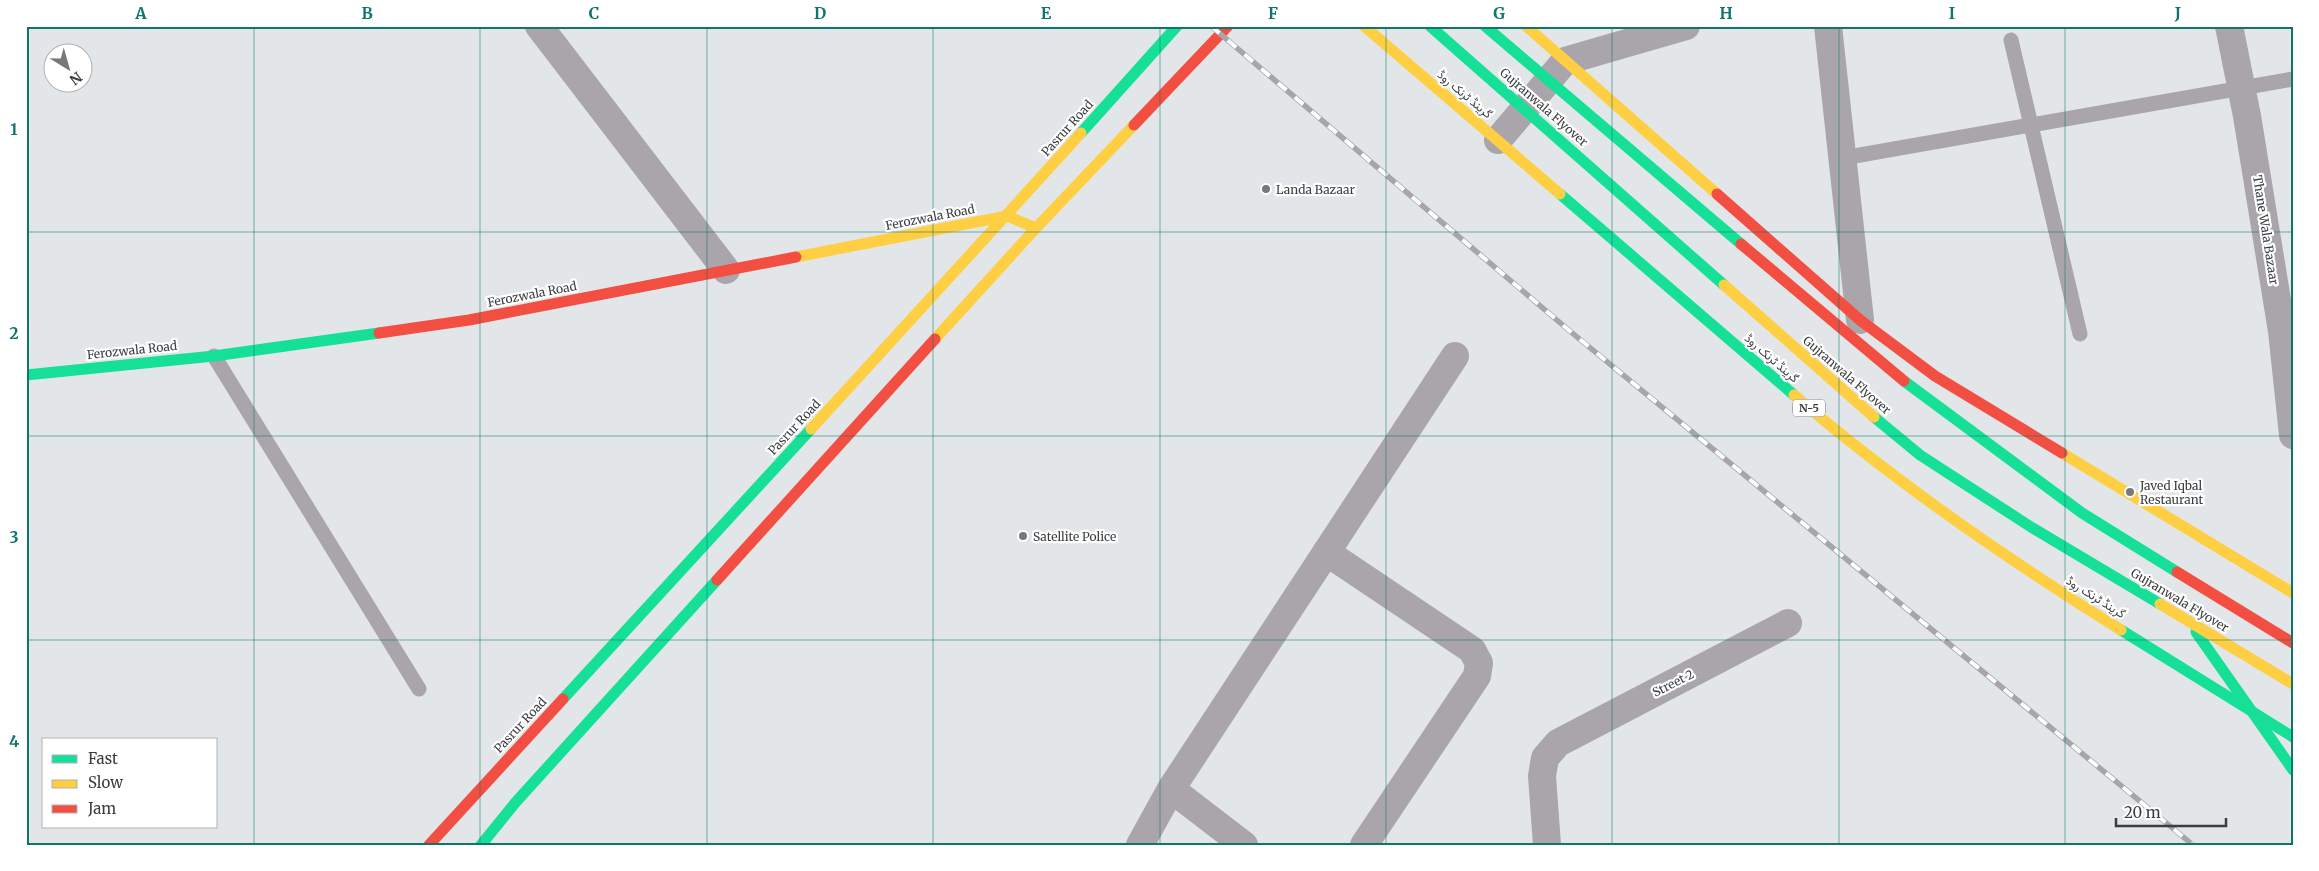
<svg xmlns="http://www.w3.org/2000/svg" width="2319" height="871" font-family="Merriweather,Vazirmatn,serif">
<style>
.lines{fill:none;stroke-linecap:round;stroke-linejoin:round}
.lane{stroke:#aaa4ab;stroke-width:15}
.street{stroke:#aaa4ab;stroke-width:28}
.fast{stroke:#16e098;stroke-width:11}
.slow{stroke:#ffcf43;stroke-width:11}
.jam{stroke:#f24e42;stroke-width:11}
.rail-casing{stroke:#a8a5aa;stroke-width:5.5}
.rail{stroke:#fff;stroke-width:4;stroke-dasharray:11;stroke-linecap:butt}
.fast-bridge{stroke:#16e098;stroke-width:11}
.slow-bridge{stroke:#ffcf43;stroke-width:11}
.jam-bridge{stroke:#f24e42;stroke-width:11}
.grid{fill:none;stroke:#0f766e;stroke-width:1;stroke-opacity:0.55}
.poi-dot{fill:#76787a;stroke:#fff;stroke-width:2}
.labels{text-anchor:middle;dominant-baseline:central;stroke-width:4.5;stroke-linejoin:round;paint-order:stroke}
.shield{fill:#fff;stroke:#767779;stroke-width:1}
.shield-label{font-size:11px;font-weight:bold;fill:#3b3d3f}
.street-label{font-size:12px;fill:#3b3d3f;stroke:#fff}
.poi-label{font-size:12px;fill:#3b3d3f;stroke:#fff;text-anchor:start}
.neatline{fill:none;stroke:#0f766e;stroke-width:2}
.grid-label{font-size:16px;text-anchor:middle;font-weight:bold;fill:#0f766e}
</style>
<rect width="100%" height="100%" fill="#e3e6e9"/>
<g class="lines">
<!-- lane -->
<path class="lane" d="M2011,40L2080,334
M1843,158L2293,79
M214,356L419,689"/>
<!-- street -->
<path class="street" d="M539,26L726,270
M1828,26L1860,320
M2229,26L2247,116L2282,331L2293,435
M1498,140L1565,61L1686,26
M1326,552L1472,650L1479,663L1477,676L1364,845
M1171,789L1244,845
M1140,845L1171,789L1455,356
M1547,845L1542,776L1545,758L1558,743L1788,623"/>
<!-- fast -->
<path class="fast" d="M1081,133L1177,26
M1560,194L1794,395
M26,375L214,356L379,333
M2121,630L2293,737
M563,699L811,429
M481,845L515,803L717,580"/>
<!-- slow -->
<path class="slow" d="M1364,26L1560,194
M1526,26L1717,194
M796,257L1007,216L1036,228
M935,339L1036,228L1134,125
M1794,395C1896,483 2007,559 2121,630
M811,429L1081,133
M2062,453L2293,593"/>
<!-- jam -->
<path class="jam" d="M1134,125L1228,26
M1717,194L1860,320L1935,376L2062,453
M379,333L469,320L796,257
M717,580L935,339
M429,845L563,699"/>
<!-- rail casing -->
<g class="rail-casing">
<path id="rail" d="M1211,26L1571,332L2193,845"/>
</g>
<!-- rail -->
<use href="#rail" class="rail"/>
<!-- fast-bridge -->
<path class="fast-bridge" d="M1430,26L1724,285
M1485,26L1741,244
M1904,381L2082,513L2177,572
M1874,417L1920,455L2031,527L2160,604
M2196,632L2293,770"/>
<!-- slow-bridge -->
<path class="slow-bridge" d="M1724,285L1874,417
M2160,604L2293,684"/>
<!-- jam-bridge -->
<path class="jam-bridge" d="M1741,244L1904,381
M2177,572L2293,643"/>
</g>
<!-- grid -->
<path class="grid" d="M254,26V845M480,26V845M707,26V845M933,26V845M1160,26V845M1386,26V845M1612,26V845M1839,26V845M2065,26V845M26,232H2293M26,436H2293M26,640H2293"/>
<!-- markers -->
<g class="poi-dot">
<circle cx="1266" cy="189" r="5"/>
<circle cx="2130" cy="492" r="5"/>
<circle cx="1023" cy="536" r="5"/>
</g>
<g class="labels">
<!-- shield labels -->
<rect class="shield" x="1793" y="399.5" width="32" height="17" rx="4"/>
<g class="shield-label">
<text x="1809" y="408">N-5</text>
</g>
<!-- street labels -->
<g class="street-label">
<text transform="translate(1465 94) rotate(40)">گرینڈ ٹرنک روڈ</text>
<text transform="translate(1544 107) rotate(41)">Gujranwala Flyover</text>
<text transform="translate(1067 128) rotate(-48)">Pasrur Road</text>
<text transform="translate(930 217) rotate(-11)">Ferozwala Road</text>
<text transform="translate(2266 230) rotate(81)">Thane Wala Bazaar</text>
<text transform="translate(532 294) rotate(-11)">Ferozwala Road</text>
<text transform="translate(132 350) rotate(-6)">Ferozwala Road</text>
<text transform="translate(1772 358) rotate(41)">گرینڈ ٹرنک روڈ</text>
<text transform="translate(1847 375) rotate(41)">Gujranwala Flyover</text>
<text transform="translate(794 427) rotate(-47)">Pasrur Road</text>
<text transform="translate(2096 597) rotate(32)">گرینڈ ٹرنک روڈ</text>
<text transform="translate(2180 600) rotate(31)">Gujranwala Flyover</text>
<text transform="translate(1673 683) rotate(-27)">Street 2</text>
<text transform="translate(520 725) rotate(-47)">Pasrur Road</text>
</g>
<!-- poi labels -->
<g class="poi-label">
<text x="1276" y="189">Landa Bazaar</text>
<text x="2140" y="485">Javed Iqbal<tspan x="2140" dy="14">Restaurant</tspan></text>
<text x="1033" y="536">Satellite Police</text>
</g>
</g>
<!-- border -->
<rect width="2319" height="871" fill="none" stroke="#ffffff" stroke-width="55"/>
<!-- legend -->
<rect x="42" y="738" width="175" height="90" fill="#ffffff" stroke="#b1b1b2"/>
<rect x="52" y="755" width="25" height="8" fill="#16e098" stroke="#b1b1b2"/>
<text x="88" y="764" font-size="15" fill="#3b3d3f">Fast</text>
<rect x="52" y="780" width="25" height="8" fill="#ffcf43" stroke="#b1b1b2"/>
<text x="88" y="788" font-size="15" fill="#3b3d3f">Slow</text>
<rect x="52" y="805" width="25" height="8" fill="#f24e42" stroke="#b1b1b2"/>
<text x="88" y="814" font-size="15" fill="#3b3d3f">Jam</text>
<!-- north arrow -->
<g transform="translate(68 68) rotate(143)"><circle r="24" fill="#ffffff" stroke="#b1b1b2"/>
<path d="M0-4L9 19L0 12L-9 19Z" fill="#76787a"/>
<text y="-8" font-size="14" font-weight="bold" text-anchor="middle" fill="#3b3d3f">N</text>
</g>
<!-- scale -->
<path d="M2116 818v8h110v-8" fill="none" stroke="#3b3d3f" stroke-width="2.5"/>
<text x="2124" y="818" font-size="15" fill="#3b3d3f" stroke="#ffffff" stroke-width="4" paint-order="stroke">20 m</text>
<rect x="28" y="28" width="2264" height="816" class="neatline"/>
<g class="grid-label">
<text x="141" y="19">A</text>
<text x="367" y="19">B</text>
<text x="594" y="19">C</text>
<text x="820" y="19">D</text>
<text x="1046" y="19">E</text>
<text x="1273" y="19">F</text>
<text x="1499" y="19">G</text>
<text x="1726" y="19">H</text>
<text x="1952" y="19">I</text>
<text x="2178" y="19">J</text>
<text x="14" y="135">1</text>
<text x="14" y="339">2</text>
<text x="14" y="543">3</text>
<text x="14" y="747">4</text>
</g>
</svg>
